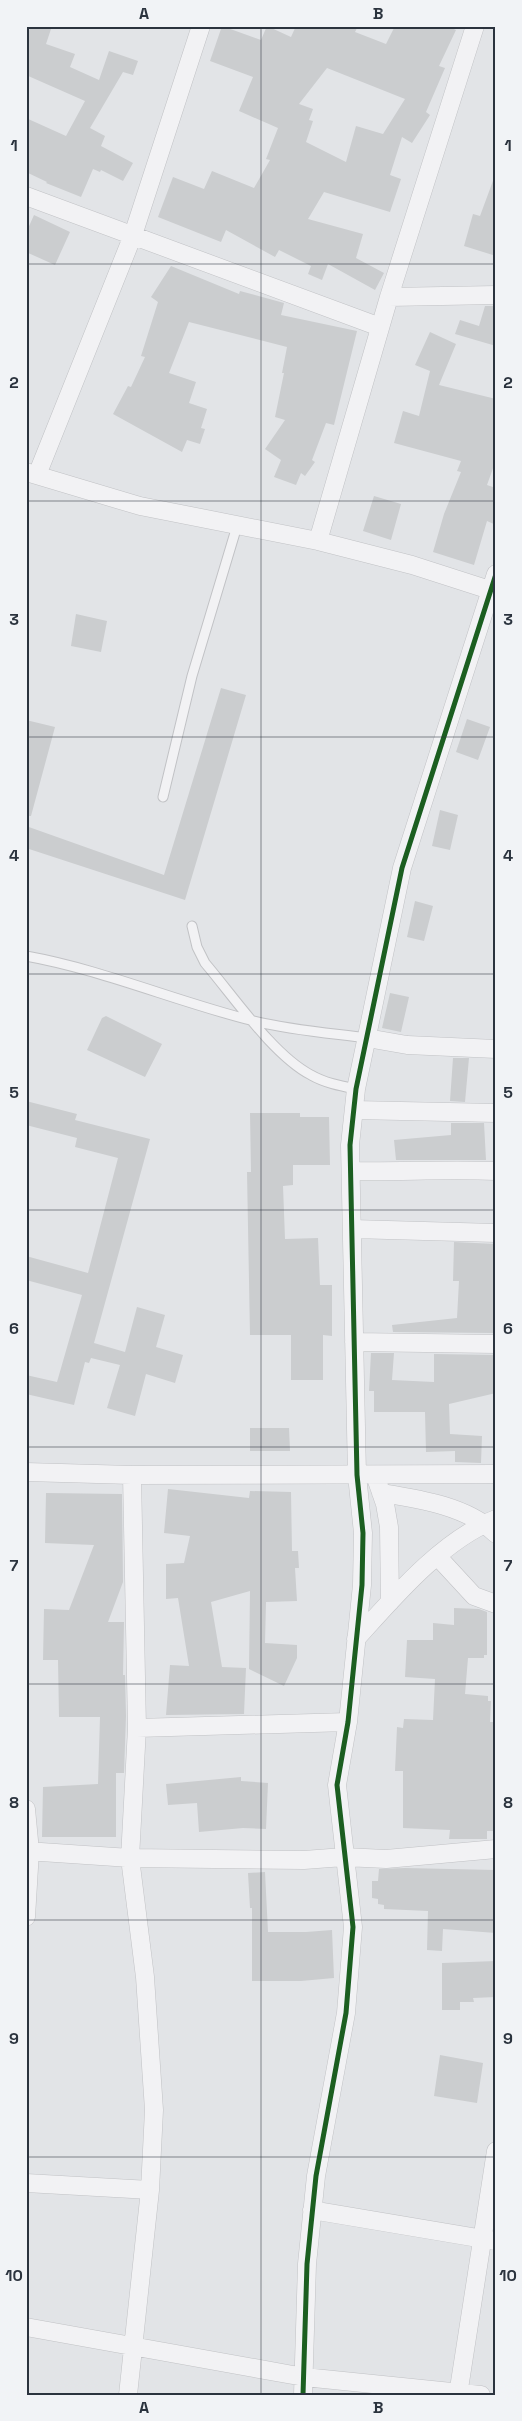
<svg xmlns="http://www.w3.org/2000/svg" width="522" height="2421" font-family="'Space Grotesk',sans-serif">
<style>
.building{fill:#cbcdcf;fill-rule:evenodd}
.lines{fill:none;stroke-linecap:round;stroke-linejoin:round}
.service-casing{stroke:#c1c2c5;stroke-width:11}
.minor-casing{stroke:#c1c2c5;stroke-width:19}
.service{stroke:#f2f2f4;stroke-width:9}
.minor{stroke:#f2f2f4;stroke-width:18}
.cycleway-casing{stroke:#f1f3f6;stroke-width:8}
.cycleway{stroke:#1b5e20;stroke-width:5}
.grid{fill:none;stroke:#2b333e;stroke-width:1;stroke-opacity:0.55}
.neatline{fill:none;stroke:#2b333e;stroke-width:2}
.grid-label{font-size:16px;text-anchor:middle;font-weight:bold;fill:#2b333e}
</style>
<rect width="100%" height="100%" fill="#e2e4e7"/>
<!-- building -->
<path class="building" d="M31,26H52L46,44L75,54L70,67L99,80L109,51L138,61L133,75L123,72L90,128L105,136L101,146L133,163L123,181L101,170L100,172L93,169L81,197L46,183L47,182L26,172V118L66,136L85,101L26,75V38Z
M222,26L261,40L267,26L291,37L296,26H358L355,32L386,44L395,26H447L456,30L439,66L445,68L426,112L430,115L412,143L402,137L390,175L401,179L390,212L324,192L308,219L363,234L356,258L384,273L375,290L328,264L322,280L308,274L311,266L279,250L275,257L226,230L221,242L158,217L173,177L204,189L212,171L254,188L270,160L266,159L278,128L239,111L253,77L210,61ZM327,68L405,99L383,134L356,126L346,162L306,142L313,121L309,120L313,109L299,104Z
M494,178H496V256L464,246L473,214L480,216Z
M34,215L70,232L55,265L26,252V233Z
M171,266L239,294L240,291L284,303L281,315L357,331L334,425L326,423L312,460L315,462L305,476L301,473L296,485L274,477L281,460L265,449L285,420L275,417L284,373H282L287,347L189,322L169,373L196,382L189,403L207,409L201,428L205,429L200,444L187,440L182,452L113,414L128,386L131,387L145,357L141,356L158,302L151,297Z
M485,306H496V346L455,334L460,320L479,326Z
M430,332L456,344L439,385L496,399V460L487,485L496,488V525L487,521L474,565L433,552L444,514L461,472L457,471L461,461L394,443L403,411L419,416L430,371L415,365Z
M374,496L401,504L391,540L363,531Z
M76,614L107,621L101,652L71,646Z
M221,688L246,695L185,900L26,848V826L164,875Z
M467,719L490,727L478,760L456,752Z
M26,720L55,727L31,816H26Z
M440,810L458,815L450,850L432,846Z
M415,901L433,906L424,941L407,937Z
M390,993L409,997L401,1032L382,1028Z
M106,1016L162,1044L145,1077L87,1050L102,1018Z
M453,1058H469L465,1102L450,1101Z
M26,1101L77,1114L75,1120L150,1139L94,1343L125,1352L137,1307L165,1315L156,1347L183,1355L175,1383L146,1374L135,1416L107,1408L120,1365L91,1358L89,1363L85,1362L74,1405L26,1394V1375L57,1382L82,1295L26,1280V1256L88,1273L118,1158L75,1147L77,1138L26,1125Z
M250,1113H300V1117H329L330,1165H293V1185L283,1186L285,1239L318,1238L320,1285H332V1336L323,1335V1380H291V1335H250L247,1172H251Z
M451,1123H484L486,1160H396L394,1140L451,1135Z
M454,1242L496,1244V1301L493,1333L393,1332L392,1325L457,1318L459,1281H453Z
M371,1353H394L392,1380L434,1382V1354L496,1355V1393L449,1404L450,1434L482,1436L481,1463L455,1462V1451L426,1452L425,1412H374V1391H369Z
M250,1428H289L290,1451H250Z
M168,1489L249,1498L250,1491L291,1492L292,1551H298L299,1568H295L297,1601L266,1602L265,1643L297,1645V1658L284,1686L249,1669L250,1591L211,1602L222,1667L246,1668L244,1714L166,1715L170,1665L189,1666L178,1598L166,1599V1564L184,1563L190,1536L164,1533Z
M46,1493L122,1494L123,1582L108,1622H124L123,1675H125L126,1716L124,1773H116V1837H42L43,1787L98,1784L100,1717H59L58,1660H43L44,1609L69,1610L94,1545L45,1543Z
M454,1608L479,1609L487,1612V1655H484V1658H468L465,1694L488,1696V1701H491L490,1722H496V1831H487V1839H449L450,1830L403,1828V1771H395L397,1727L403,1728L404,1719L433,1720L435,1679L405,1677L407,1640H433V1623L454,1625Z
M241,1777V1781L268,1783L266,1829L243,1828L199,1832L197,1803L168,1805L166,1784Z
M405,1868L496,1870V1933L443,1929L442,1951L427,1950L428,1911L384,1909V1905L378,1904V1899L372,1898V1881H378L379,1869Z
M265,1872L268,1932H306L332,1930L334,1978L301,1981H252V1908H250L248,1873Z
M496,1961V1997L473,1998L474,2002H460V2010H442V1963Z
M440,2055L483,2063L477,2103L434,2096Z"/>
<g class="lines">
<!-- service casing -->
<g class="service-casing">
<path id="service" d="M163,797L192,676L237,526
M192,926L197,947L205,963C234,997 273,1055 311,1075C325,1083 341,1086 356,1089
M26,956C104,970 177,1002 254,1021C291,1030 329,1033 367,1038"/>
</g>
<!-- minor casing -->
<g class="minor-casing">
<path id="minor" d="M26,196L380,327
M389,297L496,295
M26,472L140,506L318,541L412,565L496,592
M37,475L133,235L201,26
M318,541L389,297L475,26
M367,1038L407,1045L496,1049
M354,1110L496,1113
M351,1171C399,1172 447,1169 496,1171
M352,1229L496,1233
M354,1342L496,1344
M26,1472L132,1475L496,1474
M375,1475L385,1504L389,1527L390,1602
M381,1493C419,1499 467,1506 496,1534
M438,1557L474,1596L496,1604
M356,1639C394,1597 442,1540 496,1519
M137,1728L348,1722
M26,1809L30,1851L26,1917
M26,1851L130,1858L304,1860L344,1857L386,1859L496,1849
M26,2183L150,2190
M312,2210L496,2241
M26,2327L304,2377L481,2395
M128,2395L150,2190L154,2110L145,1977L130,1858L137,1728L132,1475
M303,2395L307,2264L316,2176L346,2013L353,1927L337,1785L348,1722L362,1585L363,1533L357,1475L350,1145L356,1089L402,868L496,574
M458,2395L496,2151"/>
</g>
<!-- service -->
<use href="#service" class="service"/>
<!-- minor -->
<use href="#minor" class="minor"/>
<!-- cycleway casing -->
<g class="cycleway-casing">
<path id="cycleway" d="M303,2395L307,2264L316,2176L346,2013L353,1927L337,1785L348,1722L362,1585L363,1533L357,1475L350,1145L356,1089L402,868L496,574"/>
</g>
<!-- cycleway -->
<use href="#cycleway" class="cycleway"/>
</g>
<!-- grid -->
<path class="grid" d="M261,26V2395M26,264H496M26,501H496M26,737H496M26,974H496M26,1210H496M26,1447H496M26,1684H496M26,1920H496M26,2157H496"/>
<!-- border -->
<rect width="522" height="2421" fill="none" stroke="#f1f3f6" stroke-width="55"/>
<rect x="28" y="28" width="466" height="2366" class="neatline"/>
<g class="grid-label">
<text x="144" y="19">A</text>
<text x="378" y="19">B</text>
<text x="14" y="151">1</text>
<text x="508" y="151">1</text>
<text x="14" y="388">2</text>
<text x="508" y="388">2</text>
<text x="14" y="625">3</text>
<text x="508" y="625">3</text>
<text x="14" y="861">4</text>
<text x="508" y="861">4</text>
<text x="14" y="1098">5</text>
<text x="508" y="1098">5</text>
<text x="14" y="1334">6</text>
<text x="508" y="1334">6</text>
<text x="14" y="1571">7</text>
<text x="508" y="1571">7</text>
<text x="14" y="1808">8</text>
<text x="508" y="1808">8</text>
<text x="14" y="2044">9</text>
<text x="508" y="2044">9</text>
<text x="14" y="2281">10</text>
<text x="508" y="2281">10</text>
<text x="144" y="2413">A</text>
<text x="378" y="2413">B</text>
</g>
</svg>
